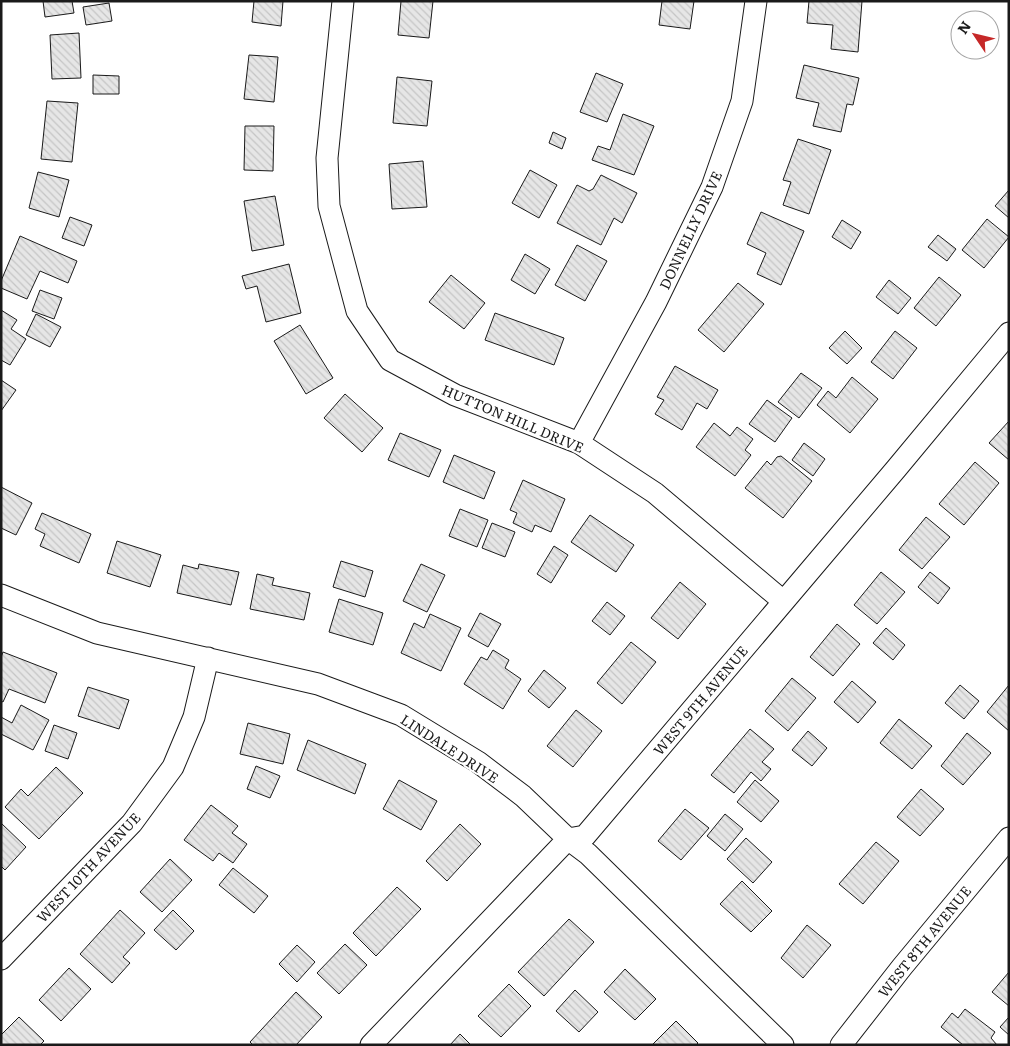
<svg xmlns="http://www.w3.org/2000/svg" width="1010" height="1046" font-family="Literata,serif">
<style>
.building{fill:url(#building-back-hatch);stroke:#1a1a1a}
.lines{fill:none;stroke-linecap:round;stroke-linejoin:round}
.street-casing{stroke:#1a1a1a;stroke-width:23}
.street{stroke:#fff;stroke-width:21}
.labels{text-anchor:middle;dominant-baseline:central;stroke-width:4;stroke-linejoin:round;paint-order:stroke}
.street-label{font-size:14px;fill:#1a1a1a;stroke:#fff}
</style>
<defs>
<pattern id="building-back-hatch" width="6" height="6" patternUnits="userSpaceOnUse" patternTransform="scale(1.25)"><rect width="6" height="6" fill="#e6e6e6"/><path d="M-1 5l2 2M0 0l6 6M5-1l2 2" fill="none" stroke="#c5c5c5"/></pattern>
</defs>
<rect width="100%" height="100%" fill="#fff"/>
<!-- building -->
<path class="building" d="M43,1H72L74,13L45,17Z
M254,1H283L281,26L252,22Z
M401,1H433L429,38L398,35Z
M662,1H694L690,29L659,25Z
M809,1H862L858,52L831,49L833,25L807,23Z
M109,3L112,21L86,25L83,7Z
M79,33L81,78L52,79L50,35Z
M249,55L278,57L274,102L244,99Z
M804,65L859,78L853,105L847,104L841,132L813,126L819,103L796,98Z
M596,73L623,84L607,122L580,112Z
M93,75L119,76V94H93Z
M397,77L432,81L427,126L393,123Z
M47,101L78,103L72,162L41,159Z
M623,114L654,126L634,175L592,160L598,146L610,150Z
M245,126H274L273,171L244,170Z
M553,132L566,138L562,149L549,143Z
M798,139L831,150L809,214L783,205L791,182L783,180Z
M423,161L427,207L392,209L389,164Z
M530,170L557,185L539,218L512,203Z
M38,172L69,180L59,217L29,208Z
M601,175L637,193L622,223L614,218L601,245L557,223L577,185L589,191L593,189Z
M1009,190V218L995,206Z
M275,196L284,245L252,251L244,201Z
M761,212L804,231L781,285L757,274L766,253L747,244Z
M70,217L92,225L84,246L62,238Z
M987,219L1009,237L984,268L962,250Z
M842,220L861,232L851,249L832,237Z
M938,235L956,249L947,261L928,247Z
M20,236L77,261L68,283L40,271L27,299L1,288V281Z
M577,245L607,261L585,301L555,285Z
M525,254L550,269L535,294L511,280Z
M289,264L301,313L266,322L257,286L246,289L242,276Z
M451,275L485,303L464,329L429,302Z
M939,277L961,295L936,326L914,308Z
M889,280L911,298L898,314L876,297Z
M738,283L764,304L724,352L698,330Z
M40,290L62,298L54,319L32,311Z
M1,310L17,320L11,329L26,339L10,365L1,360Z
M495,313L564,338L554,365L485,340Z
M36,314L61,327L50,347L26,335Z
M300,325L333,378L306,394L274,341Z
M845,331L862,348L847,364L829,348Z
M895,331L917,348L893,379L871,362Z
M675,366L718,390L707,409L697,403L682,430L655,414L664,400L657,397Z
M801,373L822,388L799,418L778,402Z
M852,377L878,399L850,433L817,405L828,391L836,398Z
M1,380L16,390L1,411Z
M345,394L383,428L362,452L324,418Z
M767,400L792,418L775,442L749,424Z
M1009,421V460L989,443Z
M714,423L730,436L737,427L753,439L745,450L751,455L735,476L696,447Z
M400,433L441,450L429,477L388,460Z
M804,443L825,459L813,476L792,460Z
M454,455L495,472L484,499L443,482Z
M781,456L812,481L783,518L745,488L767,461L771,465L777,457Z
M975,462L999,483L964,525L939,504Z
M523,480L565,499L551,532L535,525L532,532L513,523L517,513L510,510Z
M1,487L32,503L16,535L1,528Z
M460,509L488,520L477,547L449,536Z
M42,513L91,534L79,563L40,546L45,534L35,529Z
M590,515L634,545L616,572L571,542Z
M926,517L950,537L922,569L899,550Z
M492,523L515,532L505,557L482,548Z
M117,541L161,555L150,587L107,573Z
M554,546L568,555L551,583L537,574Z
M341,561L373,571L365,597L333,587Z
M199,564L239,572L231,605L177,593L183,565L198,569Z
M421,564L445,575L427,612L403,601Z
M881,572L905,592L877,624L854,605Z
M930,572L950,588L938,604L918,587Z
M257,574L274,578L272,585L310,593L304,620L250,609Z
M680,582L706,604L678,639L651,618Z
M339,599L383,613L373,645L329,632Z
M607,602L625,616L610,635L592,621Z
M480,613L501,624L488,647L468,636Z
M430,614L461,628L441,671L401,653L414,623L424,628Z
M837,624L860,644L833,676L810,657Z
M886,628L905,645L893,660L873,643Z
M631,642L656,662L622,704L597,683Z
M493,650L509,660L505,668L521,679L503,709L464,684L481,657L487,660Z
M3,652L57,673L45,703L9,689L3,702L1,701V657Z
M544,670L566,688L549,708L528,691Z
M792,678L816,698L788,731L765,711Z
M852,681L876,702L858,723L834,702Z
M960,685L979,701L964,719L945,703Z
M1009,685V731L987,712Z
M88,687L129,700L119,729L78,716Z
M21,705L49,720L33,750L1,734V717L12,723Z
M576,710L602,731L573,767L547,746Z
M899,719L932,746L912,769L880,743Z
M248,723L290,734L283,764L240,754Z
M54,725L77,733L68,759L45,751Z
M750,729L774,749L762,762L771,769L761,781L751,772L734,793L711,775Z
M808,731L827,748L812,766L792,750Z
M967,733L991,753L963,785L941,766Z
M308,740L366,764L355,794L297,770Z
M256,766L280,776L270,798L247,789Z
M56,767L83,793L39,839L5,807L21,789L28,796Z
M399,780L437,801L421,830L383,809Z
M755,780L779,801L761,822L737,802Z
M921,789L944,809L920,836L897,817Z
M211,805L238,826L232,833L247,844L233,863L219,853L213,861L184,840Z
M685,809L709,828L681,860L658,841Z
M725,814L743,829L725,851L707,836Z
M1,823L26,847L5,870L1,866Z
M460,824L481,844L447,881L426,861Z
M746,838L772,862L753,883L727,859Z
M876,842L899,861L863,904L839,884Z
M170,859L192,880L162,912L140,892Z
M233,868L268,896L254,913L219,885Z
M742,881L772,911L751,932L720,904Z
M397,887L421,909L376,956L353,933Z
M120,910L145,933L123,957L130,963L112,983L80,954Z
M173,910L194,931L176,950L154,930Z
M569,919L594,942L544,996L518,972Z
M807,925L831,945L803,978L781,958Z
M345,944L367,965L339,994L317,973Z
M297,945L315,962L297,982L279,964Z
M69,968L91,989L61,1021L39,1000Z
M625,969L656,999L635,1020L604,992Z
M1009,972V1006L992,992Z
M509,984L531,1006L501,1037L478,1016Z
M575,990L598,1012L579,1032L556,1011Z
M296,992L322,1017L296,1045H253L250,1042Z
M965,1009L995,1032L991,1038L997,1045H963L941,1027L952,1013L958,1018Z
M19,1017L44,1041L40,1045H1V1035Z
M1009,1017V1035L1000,1027Z
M676,1021L698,1043L696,1045H652Z
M460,1034L471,1045H450Z"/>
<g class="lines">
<!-- street casing -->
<g class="street-casing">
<path id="street" d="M343,1L327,158L329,206L357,311L390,360L455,395L579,443L655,493L783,601
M579,443L656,302L712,187L742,101L756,1
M1,595L97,633L318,684L401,715L478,762L523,796L568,839L588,854L783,1045
M1,959L132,823L173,767L194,717L208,658
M371,1045L568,839L585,836L896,469L1009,333
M841,1045L902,967L1009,838"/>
</g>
<!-- street -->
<use href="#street" class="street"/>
</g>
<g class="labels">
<!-- street labels -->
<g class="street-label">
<text transform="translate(690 230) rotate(-65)">DONNELLY DRIVE</text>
<text transform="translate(513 418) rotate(23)">HUTTON HILL DRIVE</text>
<text transform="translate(700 700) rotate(-50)">WEST 9TH AVENUE</text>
<text transform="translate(450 748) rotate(33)">LINDALE DRIVE</text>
<text transform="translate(88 867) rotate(-47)">WEST 10TH AVENUE</text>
<text transform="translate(924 941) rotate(-51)">WEST 8TH AVENUE</text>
</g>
</g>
<!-- border -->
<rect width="1010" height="1046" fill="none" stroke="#1a1a1a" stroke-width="5"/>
<!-- north arrow -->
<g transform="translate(975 35) rotate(305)"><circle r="24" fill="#ffffff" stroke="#a3a3a3"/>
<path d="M0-4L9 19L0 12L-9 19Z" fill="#c62828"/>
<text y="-8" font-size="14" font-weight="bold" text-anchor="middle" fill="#1a1a1a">N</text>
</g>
</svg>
